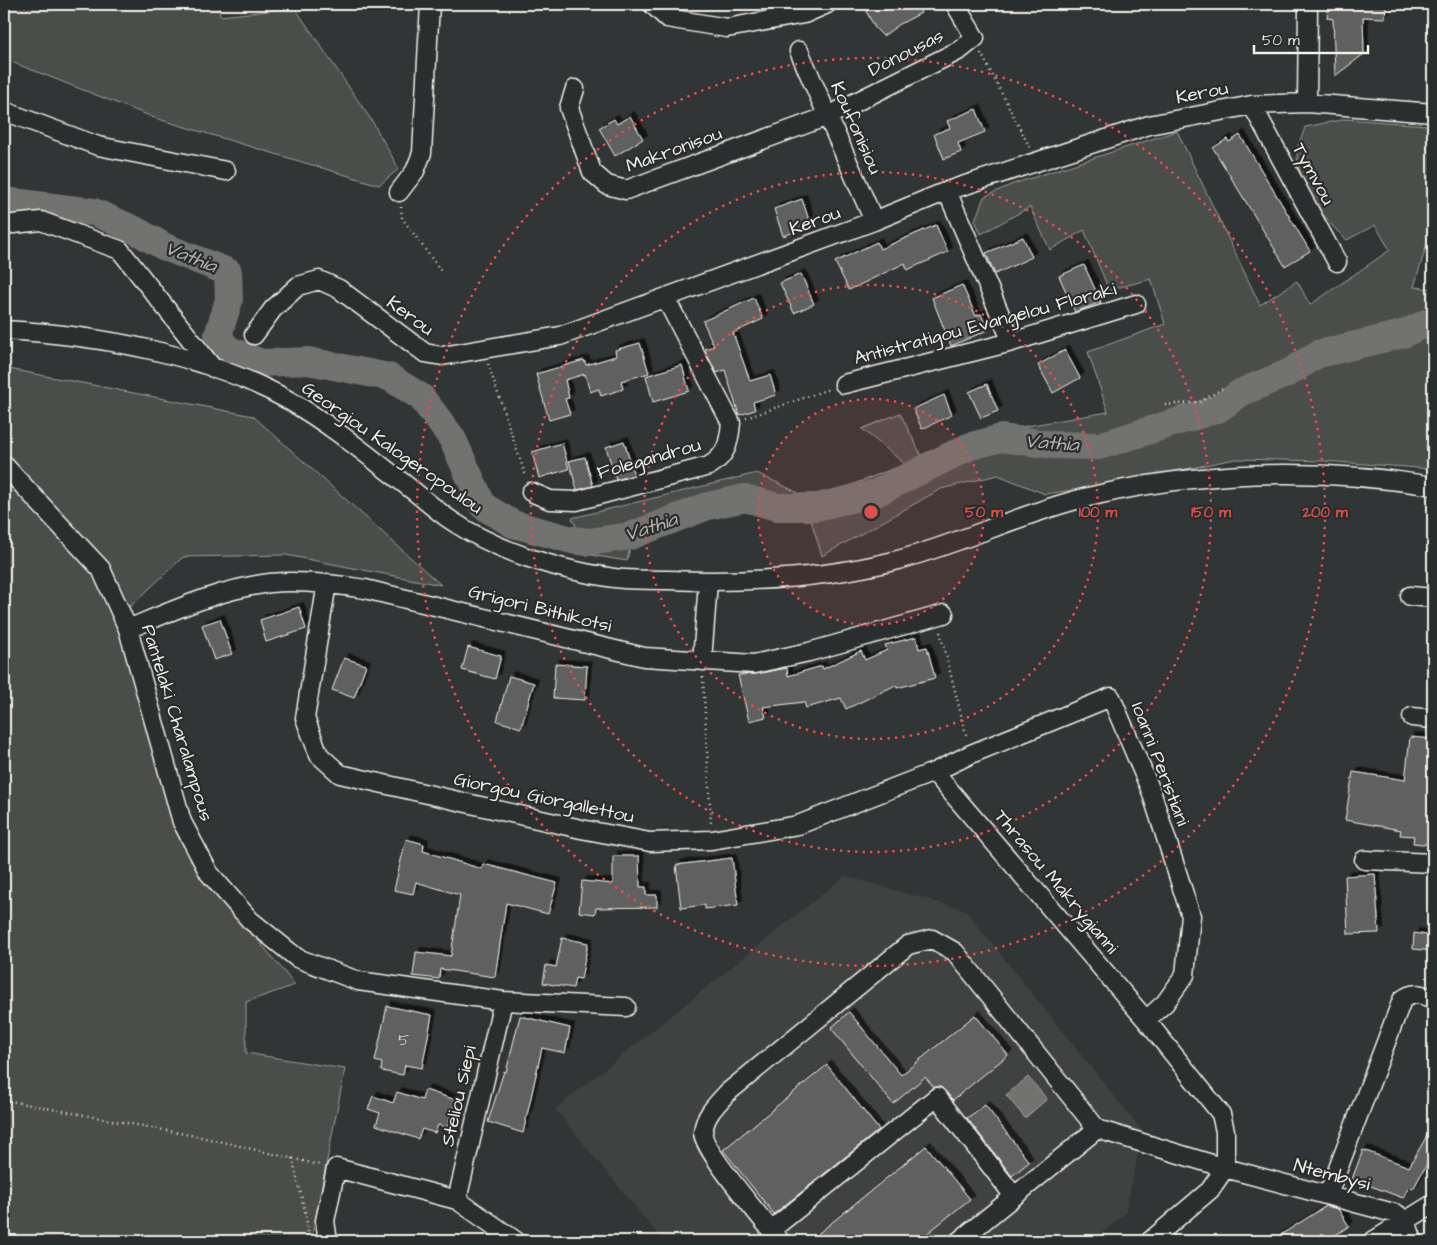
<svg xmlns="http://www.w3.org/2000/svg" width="1437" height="1245" font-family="'Architects Daughter',sans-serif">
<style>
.built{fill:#404242}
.green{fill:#4b4d4c;stroke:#a09f9a}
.water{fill:#727370;stroke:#a6a5a0}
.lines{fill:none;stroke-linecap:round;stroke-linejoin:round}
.river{stroke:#727370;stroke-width:28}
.building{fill:#5f605f;stroke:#f4f1e8;filter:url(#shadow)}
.minor-casing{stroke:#f4f1e8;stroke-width:21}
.path{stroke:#f4f1e8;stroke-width:2.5;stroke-dasharray:1 4;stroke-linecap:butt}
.minor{stroke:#2a2d2e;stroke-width:18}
.ring{fill:none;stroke:#dc504e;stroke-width:2.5;stroke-dasharray:2.5 5}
.labels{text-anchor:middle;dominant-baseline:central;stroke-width:4.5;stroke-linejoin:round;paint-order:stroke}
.number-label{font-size:16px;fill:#cfcdc6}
.street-label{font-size:19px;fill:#f4f1e8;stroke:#2a2d2e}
.water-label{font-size:20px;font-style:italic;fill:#b3b2ac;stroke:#2a2d2e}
.centre{fill:#dc504e;stroke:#2a2d2e;stroke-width:2.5}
.ring-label{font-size:15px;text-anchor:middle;font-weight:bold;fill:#dc504e;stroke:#2a2d2e;stroke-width:4.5;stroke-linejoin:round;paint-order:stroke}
</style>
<defs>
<filter id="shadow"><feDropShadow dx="4.5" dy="-4.5" stdDeviation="0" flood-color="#0009"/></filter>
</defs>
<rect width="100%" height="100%" fill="#323535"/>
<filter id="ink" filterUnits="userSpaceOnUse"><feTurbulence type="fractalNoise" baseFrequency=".02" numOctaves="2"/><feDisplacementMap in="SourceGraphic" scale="10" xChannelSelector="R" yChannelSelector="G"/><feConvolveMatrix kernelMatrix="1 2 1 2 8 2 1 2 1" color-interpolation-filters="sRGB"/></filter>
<g filter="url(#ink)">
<!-- built -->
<path class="built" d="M845,876L965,910L1143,1132L1125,1214L1092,1241H663L555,1109Z"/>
<!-- green -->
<path class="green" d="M4,4H219L220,16L295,8L372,121L399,169L379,185L155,118L4,59Z
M1346,119L1426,125L1433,129V223L1414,287L1433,289V469L1323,461L1235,459L1108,485L1045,494L998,475L941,489L822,556L810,517L742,511L634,527L627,561L590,555L572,518L757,473L813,500L905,464L862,429L900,413L921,455L969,433L1021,427L1108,412L1088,352L1165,324L1151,279L1109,290L1084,230L1050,250L1030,207L981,234L975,220L984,197L1013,184L1177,131L1260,305L1297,281L1310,305L1390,250L1375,225L1347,240C1326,223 1296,181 1297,153C1297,145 1303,135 1305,127Z
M4,368L253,416L441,585L286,555L183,557L118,618L193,861L295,985L246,1002V1053L345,1069L311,1241H4Z"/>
<!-- water -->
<path class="water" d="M1028,1077L1047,1099L1025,1118L1006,1095Z"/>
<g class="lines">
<!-- river -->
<path class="river" d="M4,201L94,212L133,229L165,247L228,272L229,300L218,335L227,349L261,363L308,361L389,377L421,397L452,438L483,506L513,524L572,540L589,542L630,536L708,506L745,498L777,507H817L876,493L968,447L1001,438L1054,445L1099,446L1218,409L1242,392L1288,373L1318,354L1403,334L1433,320"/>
</g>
<!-- building -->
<path class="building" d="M877,4H917L921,13L900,24L883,36L875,28L866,11Z
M1328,4H1386L1385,18L1363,17L1364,54L1335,76L1333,19L1327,18Z
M976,109L985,132L958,143L961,152L944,159L934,134L950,128L947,121Z
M630,116L643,139L615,156L599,128L614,119L617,124Z
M1240,135L1310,251L1285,266L1213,148L1227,139L1229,142Z
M802,199L811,226L783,236L774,209Z
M936,225L948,252L907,270L905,263L849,290L835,262L877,242L880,249Z
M1023,237L1032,257L995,274L986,253Z
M1084,265L1101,302L1075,312L1059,276Z
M801,274L814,304L794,313L780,283Z
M962,285L976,316L981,314L988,330L951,346L932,298Z
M754,298L763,319L733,333L750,381L770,375L776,395L753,402L755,410L739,415L725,370L717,373L707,355L705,349L714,346L703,321Z
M640,343L649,373L621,381L623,389L601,396L599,389L590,392L585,374L565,380L569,398L565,399L570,414L549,420L536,374L584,360L586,365L616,356L615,350Z
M1065,350L1080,378L1053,393L1038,365Z
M682,365L689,391L653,402L646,376Z
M987,384L998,411L981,418L969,392Z
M944,395L952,415L922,429L913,409Z
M624,441L634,475L616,480L606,447Z
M562,443L569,469L539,478L532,452Z
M585,457L593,486L577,490L569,461Z
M299,607L306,629L266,642L260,620Z
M220,619L232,654L214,660L202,625Z
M916,637L919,649L927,647L935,678L897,688L896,685L846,709L841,698L806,708L804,702L763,707L766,717L749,721L738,675L756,674L787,668L788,676L822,666L823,669L861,651L865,660L887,650L885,645Z
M468,647L501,656L495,679L462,670Z
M344,658L366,665L354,698L332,690Z
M555,664L587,666L585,700L553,698Z
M509,676L534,683L521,728L497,721Z
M1410,737L1433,739V845L1413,843L1414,836L1400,835L1401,830L1345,820L1353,772L1405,780Z
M406,839L424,844L423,851L482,869L483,864L557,883L548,914L506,903L495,977L440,969L439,979L413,976L416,952L451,956L460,895L416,882L413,894L394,890Z
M613,856H639L640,887H646V895H657V907L596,908L595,914L579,912L582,881L613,884Z
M732,858L738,905L705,909V905L681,908L676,865Z
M1375,874L1379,933L1348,934L1345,876Z
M1414,933L1433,936V951L1413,949Z
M562,938L588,943L581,979L575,978L573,988L543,983L546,965L556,967Z
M387,1006L432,1015L422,1068L405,1065L403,1075L381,1071L382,1063L375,1061Z
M849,1012L901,1075L975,1015L1008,1055L953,1100L941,1087H934L925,1077L893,1104L831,1028Z
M520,1016L570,1028L565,1053L542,1048L523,1133L488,1122L504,1071L506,1072Z
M827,1065L879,1130L774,1214L723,1150Z
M425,1090L456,1100L447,1128L438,1125L435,1133L422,1129L418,1139L376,1125L380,1113L368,1109L373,1096L393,1103L397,1092L422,1100Z
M985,1105L1029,1162L1012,1176L967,1118Z
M1433,1125V1165L1428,1162L1413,1189L1409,1187L1403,1198L1352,1179L1363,1150L1409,1167Z
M926,1146L970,1199L918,1241H809Z
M1326,1206L1338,1209L1349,1226L1327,1241H1271Z"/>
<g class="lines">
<!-- minor casing -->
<g class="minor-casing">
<path id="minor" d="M652,4L667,18L727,28L804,14L827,4
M799,51L874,221
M575,89L569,108L592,172L607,185L626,190L828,116L960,50L975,38L955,4
M1307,103L1308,4
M1252,105L1337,262
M4,111L98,146L226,171
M947,191L1012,342
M399,192L415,171L422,153L430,4
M4,225L41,221L120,250L213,368
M4,330C97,335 206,354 288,400C332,425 371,458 411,489C424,499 438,512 452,521C497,551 555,569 608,577C627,581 649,579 668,580C743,583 821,579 894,561C957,545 1017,515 1080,499C1195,470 1317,467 1433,486
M254,335L273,309L298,286L319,280L339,289L425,353L442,356L560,336L874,221L947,191L1149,125L1252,105L1307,103L1433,113
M844,384L1012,342L1136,304
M4,465L101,569L128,629L182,822L209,873L250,920L297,958L358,981L503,1001L626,1007
M531,492L550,500L576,501L709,466C727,455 729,443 731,423L666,299
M327,583L305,718L319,755L340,774L581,829L650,842L712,840L798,825L934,772L971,754L1111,697L1151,791L1191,916L1185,975L1165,1003L1146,1020
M1410,596L1433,598
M128,629C174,610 220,589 270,583C301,580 334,584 365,589L644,657L754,664L809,652L944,614
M702,661L708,582
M1412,717L1433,719
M934,772L1146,1020L1221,1114L1225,1131V1168
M1364,860L1433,863
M1328,1195L1402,1000C1413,991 1421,994 1433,999
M457,1200L503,1001
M771,1230L937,1097L1014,1196
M328,1241L325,1221L336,1168L457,1200L516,1241
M780,1241C767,1225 701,1148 703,1132C705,1115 716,1105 727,1093L908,945L932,939L955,952L1097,1129
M959,1241L1097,1129L1225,1168L1397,1214L1406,1221L1413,1241
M1150,1241L1210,1190L1225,1168
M1373,1241L1433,1204"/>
</g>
<!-- path -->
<path class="path" d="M981,53L1030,148
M401,207L402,218L441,271
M488,364L526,477
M1165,405L1200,402L1225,387
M746,418L829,389
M940,632L967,738
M703,677L711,824
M4,1100L201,1137L320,1165
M292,1158L306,1215L309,1241"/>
<!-- minor -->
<use href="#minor" class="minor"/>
</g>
</g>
<!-- distance rings -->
<circle cx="871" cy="512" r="113" fill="#dc504e" fill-opacity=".12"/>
<g class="ring">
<circle cx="871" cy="512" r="113"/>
<circle cx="871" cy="512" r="227"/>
<circle cx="871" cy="512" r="340"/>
<circle cx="871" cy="512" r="454"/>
</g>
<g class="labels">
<!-- number labels -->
<g class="number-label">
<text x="404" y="1040">5</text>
</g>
<!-- street labels -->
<g class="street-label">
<text transform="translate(906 53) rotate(-27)">Donousas</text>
<text transform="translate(1202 93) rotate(-11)">Kerou</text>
<text transform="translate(856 128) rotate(66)">Koufonisiou</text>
<text transform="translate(674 150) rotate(-20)">Makronisou</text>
<text transform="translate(1313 174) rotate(61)">Tymvou</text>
<text transform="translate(815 221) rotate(-20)">Kerou</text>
<text transform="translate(410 316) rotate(36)">Kerou</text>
<text transform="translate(985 324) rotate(-15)">Antistratigou Evangelou Floraki</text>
<text transform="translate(392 448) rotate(35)">Georgiou Kalogeropoulou</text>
<text transform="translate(649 459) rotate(-16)">Folegandrou</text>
<text transform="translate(540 609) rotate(14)">Grigori Bithikotsi</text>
<text transform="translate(177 723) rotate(73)">Pantelaki Charalampous</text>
<text transform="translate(1160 764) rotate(69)">Ioanni Peristiani</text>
<text transform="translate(544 798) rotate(12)">Giorgou Giorgallettou</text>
<text transform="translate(1056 882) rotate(50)">Thrasou Makrygianni</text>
<text transform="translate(459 1096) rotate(-77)">Steliou Siepi</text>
<text transform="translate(1332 1175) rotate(15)">Ntembysi</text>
</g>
<!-- water labels -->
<g class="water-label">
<text transform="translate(191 257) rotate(22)">Vathia</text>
<text transform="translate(1052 443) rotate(4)">Vathia</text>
<text transform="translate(651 527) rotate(-18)">Vathia</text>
</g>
</g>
<circle cx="871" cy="512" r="8" class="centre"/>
<g class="ring-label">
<text x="984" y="517">50 m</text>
<text x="1098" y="517">100 m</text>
<text x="1211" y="517">150 m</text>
<text x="1325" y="517">200 m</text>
</g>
<!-- margin -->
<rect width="1437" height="1245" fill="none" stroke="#2a2d2e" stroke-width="20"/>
<rect x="10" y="10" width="1417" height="1225" fill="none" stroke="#f4f1e8" stroke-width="2" filter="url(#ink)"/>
<!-- scale -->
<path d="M1254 45v8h114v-8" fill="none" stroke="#f4f1e8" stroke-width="2.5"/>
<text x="1262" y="45" font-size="15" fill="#f4f1e8" stroke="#2a2d2e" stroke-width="4" paint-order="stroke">50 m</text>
</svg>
